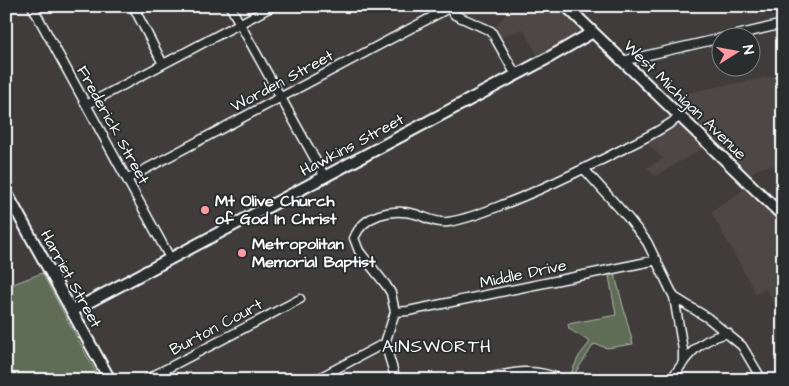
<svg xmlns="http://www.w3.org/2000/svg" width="789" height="386" font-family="'Architects Daughter',sans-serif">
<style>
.built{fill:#4e4644}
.green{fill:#5e6d56;stroke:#aeb6aa}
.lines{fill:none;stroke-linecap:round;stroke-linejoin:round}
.street-casing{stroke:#fff;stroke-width:11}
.secondary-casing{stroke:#fff;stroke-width:14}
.street{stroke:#2a2d2e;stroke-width:8}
.secondary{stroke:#2a2d2e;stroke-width:10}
.poi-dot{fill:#ff9aa2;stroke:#2a2d2e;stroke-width:2}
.labels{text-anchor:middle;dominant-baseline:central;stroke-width:4;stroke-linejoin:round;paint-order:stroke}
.street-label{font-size:16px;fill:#fff;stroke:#2a2d2e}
.poi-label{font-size:16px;font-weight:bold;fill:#fff;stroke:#2a2d2e;text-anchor:start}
.neighbourhood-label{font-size:18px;letter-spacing:1px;fill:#fff;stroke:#2a2d2e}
</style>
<rect width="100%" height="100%" fill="#3f3c3b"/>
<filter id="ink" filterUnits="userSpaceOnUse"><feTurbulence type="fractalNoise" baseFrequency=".02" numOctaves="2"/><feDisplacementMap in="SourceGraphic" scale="10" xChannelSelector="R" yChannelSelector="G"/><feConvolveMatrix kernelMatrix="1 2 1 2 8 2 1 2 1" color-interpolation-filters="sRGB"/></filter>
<g filter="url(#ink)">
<!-- built -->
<path class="built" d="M500,6H556L577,27L579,34L539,58L523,29L501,37L495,28L506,13Z
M783,74V164L759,168L751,174L669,96Z
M678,125H680L704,148L655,176L646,168L663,159L646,142Z
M746,188L783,224V320L766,289L756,294L711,212Z"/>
<!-- green -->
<path class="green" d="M42,273L100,380H6V283L8,286Z
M615,275L633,344L607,348L594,344L574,375L571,373L579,356L590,342L569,329L568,324L616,315L609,276Z"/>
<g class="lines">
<!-- street casing -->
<g class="street-casing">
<path id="street" d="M32,6L170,258
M133,6L163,64
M230,6L325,177
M447,6L455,15L491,31L516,75
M724,38L783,24
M622,61L722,38
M86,105L273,6
M584,169L629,219L647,242L674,297L708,318L742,346L762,380
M127,179L449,8
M674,297L683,350V363
M395,312L408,311L657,260
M145,380L300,299
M315,380L385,343
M396,380L385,343L395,312L391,293L386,285L359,251L354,238C364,214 392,208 415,214C426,217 437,224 448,222C467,219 485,212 502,205C544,189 584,169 623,149C642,139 663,130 679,117
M479,380C511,373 531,366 563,380
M669,380C675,375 678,370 682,364C694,347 707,338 728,333"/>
</g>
<!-- secondary casing -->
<g class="secondary-casing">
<path id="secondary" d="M566,6L783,216
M6,192L110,380
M72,311L548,58L593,32"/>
</g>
<!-- street -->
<use href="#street" class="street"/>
<!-- secondary -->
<use href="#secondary" class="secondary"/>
</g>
</g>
<!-- markers -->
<g class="poi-dot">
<circle cx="205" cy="210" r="5"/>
<circle cx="242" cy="253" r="5"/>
</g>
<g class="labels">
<!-- street labels -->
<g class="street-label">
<text transform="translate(282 81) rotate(-28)">Worden Street</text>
<text transform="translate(685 100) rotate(44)">West Michigan Avenue</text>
<text transform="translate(113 125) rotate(61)">Frederick Street</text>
<text transform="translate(352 145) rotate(-28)">Hawkins Street</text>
<text transform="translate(523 274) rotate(-12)">Middle Drive</text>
<text transform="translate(71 279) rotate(61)">Harriet Street</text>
<text transform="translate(216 327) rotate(-28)">Burton Court</text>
</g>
<!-- poi labels -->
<g class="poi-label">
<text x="215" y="201">Mt Olive Church<tspan x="215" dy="18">of God In Christ</tspan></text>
<text x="252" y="244">Metropolitan<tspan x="252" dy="18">Memorial Baptist</tspan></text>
</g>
<!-- neighbourhood labels -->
<g class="neighbourhood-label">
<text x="437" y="346">AINSWORTH</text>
</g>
</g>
<!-- margin -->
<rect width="789" height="386" fill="none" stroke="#2a2d2e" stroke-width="25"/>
<rect x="12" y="12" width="764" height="361" fill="none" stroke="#fff" stroke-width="2" filter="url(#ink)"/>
<!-- north arrow -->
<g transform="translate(736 52) rotate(79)"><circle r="24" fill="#2a2d2e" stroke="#7f8182"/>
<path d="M0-4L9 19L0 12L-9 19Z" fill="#ff9aa2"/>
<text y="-8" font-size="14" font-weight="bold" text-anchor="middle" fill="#ffffff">N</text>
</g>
</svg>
